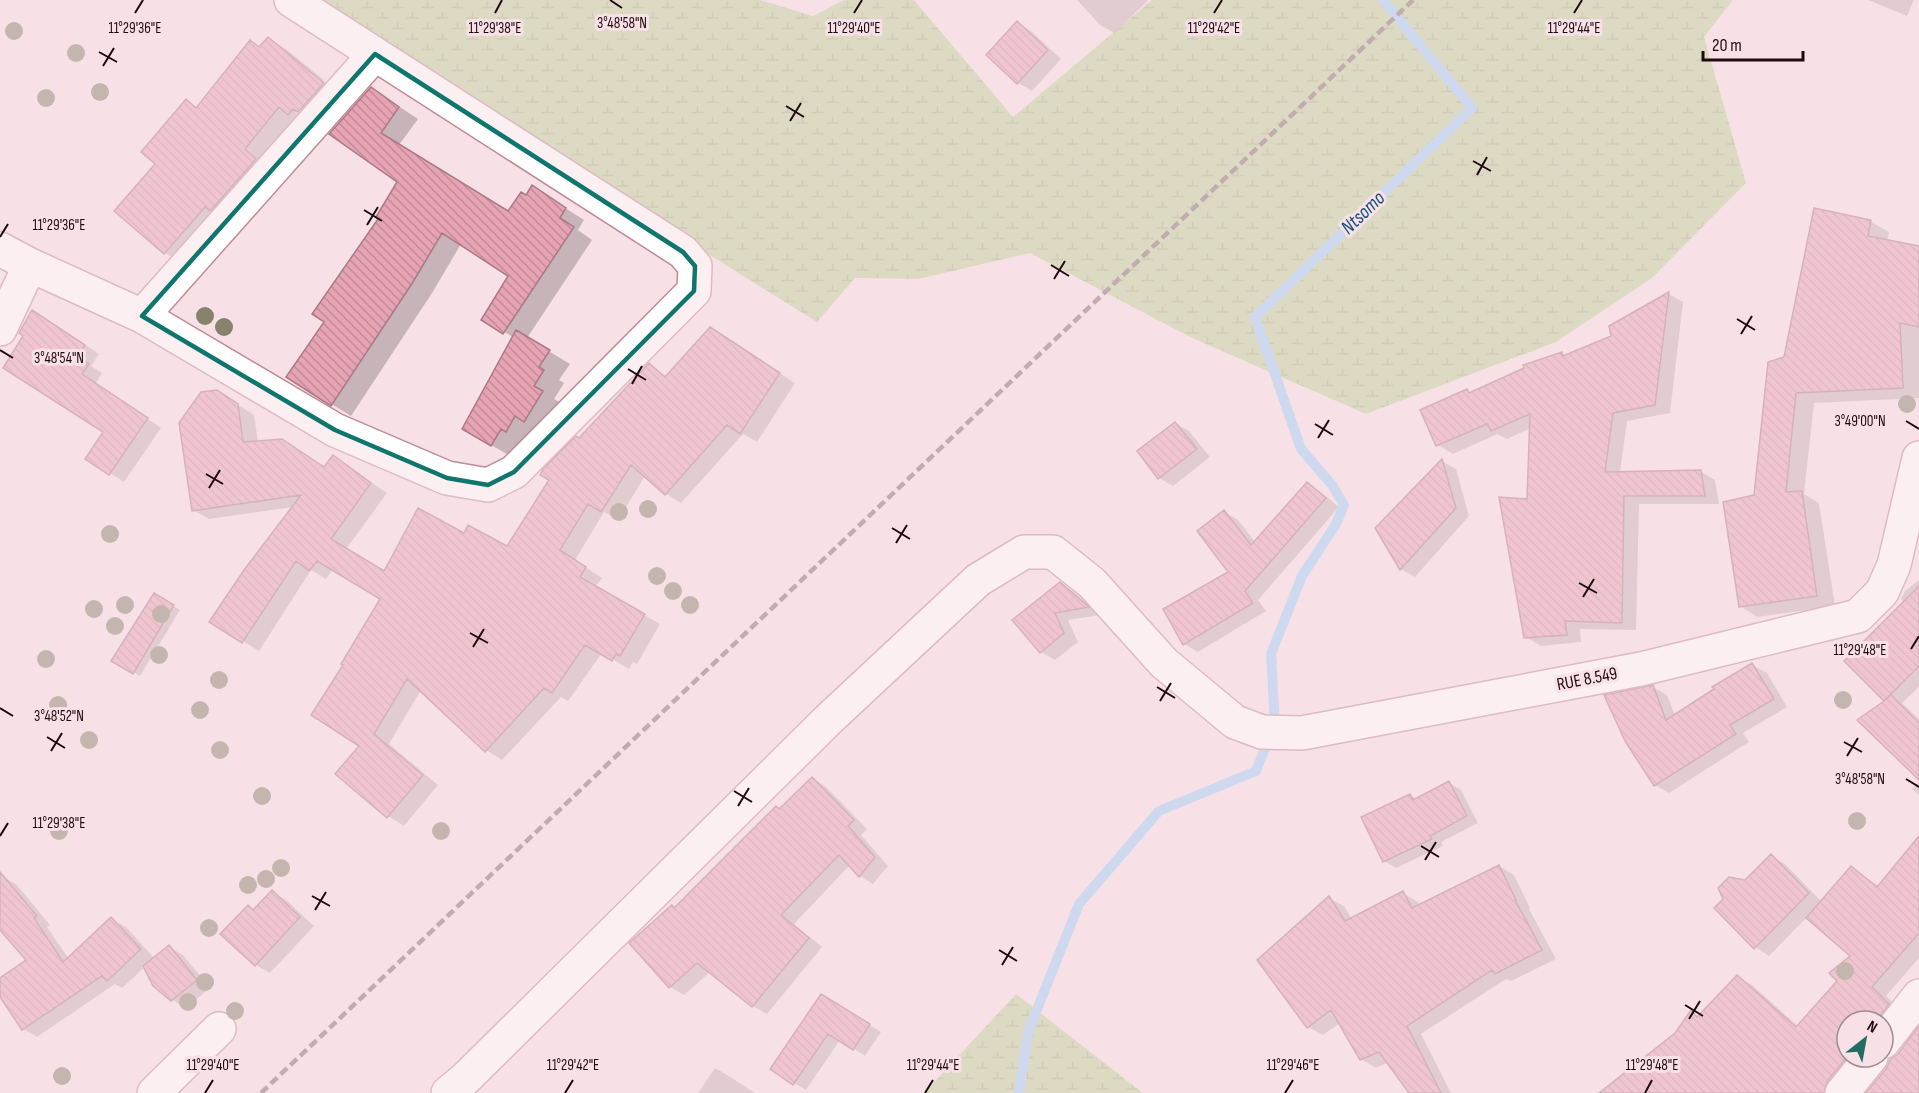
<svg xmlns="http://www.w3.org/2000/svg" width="1919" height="1093" font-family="'Sofia Sans Condensed',sans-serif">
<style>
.wetland{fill:url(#wetland-marsh)}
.shadow{fill:#0003}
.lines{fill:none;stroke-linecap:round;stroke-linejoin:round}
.stream{stroke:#9bcffa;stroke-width:10}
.building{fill:url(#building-back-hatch);stroke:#ab7985;stroke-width:1.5}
.minor-casing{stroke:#be8b96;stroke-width:36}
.minor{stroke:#fff;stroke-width:33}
.rail{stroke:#7f6b70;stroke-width:4.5;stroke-dasharray:9 4.5;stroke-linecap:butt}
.tree{fill:#86826c}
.marked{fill:none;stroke:#0f766e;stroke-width:4.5;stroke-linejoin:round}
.ticks{fill:none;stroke:#1d0b10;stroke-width:2}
.labels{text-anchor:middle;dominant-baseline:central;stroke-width:6;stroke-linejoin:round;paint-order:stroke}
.street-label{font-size:18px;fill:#1d0b10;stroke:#f8e1e6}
.water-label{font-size:20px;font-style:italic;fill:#134e77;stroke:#f8e1e6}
.ticks-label{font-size:15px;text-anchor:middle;fill:#1d0b10;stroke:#f8e1e6;stroke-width:6;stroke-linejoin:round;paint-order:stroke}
</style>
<defs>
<pattern id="wetland-marsh" width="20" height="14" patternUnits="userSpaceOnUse" patternTransform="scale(1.5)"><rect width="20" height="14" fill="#bcd099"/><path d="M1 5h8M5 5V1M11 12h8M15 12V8" fill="none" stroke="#a1b183"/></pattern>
<pattern id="building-back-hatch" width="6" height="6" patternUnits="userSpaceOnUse" patternTransform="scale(1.5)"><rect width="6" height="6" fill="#e6a3b3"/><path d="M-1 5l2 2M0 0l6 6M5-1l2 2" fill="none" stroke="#c58b99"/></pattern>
</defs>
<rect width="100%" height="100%" fill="#f8e1e6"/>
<!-- wetland -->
<path class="wetland" d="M301,0H760L813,16L844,0H914L1013,117L1152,0H1733L1704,37L1746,183L1651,279L1556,342L1366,414L1190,337L1030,253L918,279L855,278L817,322Z
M1016,994L1143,1093H924Z"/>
<!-- shadow -->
<path class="shadow" d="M1077,0H1147L1148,1L1114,33L1100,25Z
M1868,0H1914L1907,16Z
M1017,23L1031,31L1061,59L1032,91L1018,83Z
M268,39L286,49L324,80L295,113H299L327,82L341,94L307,123L296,117L182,263L165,253L116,210L157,164L186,101L198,108L251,42L261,48Z
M371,88L418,119L399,145L509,212L526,197L532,187L584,220L578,230L592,240L527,338L570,364L559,380L564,383L554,399L563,404L512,457L491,445L513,337L483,319L510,275L461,244L432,293L351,416L288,377L327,322L399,182L331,134Z
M1815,210L1871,222L1889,232L1887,241L1919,247V398L1814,403L1804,494L1819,503L1835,606L1758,617L1740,606L1755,496Z
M1669,294L1683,302L1670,413L1627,421L1620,473L1700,471L1715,480L1719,504H1639L1636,630L1580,629L1581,642L1541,646L1526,637L1531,428L1507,439L1497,434L1453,454L1438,445L1467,391L1472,393L1562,353L1566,356L1612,337L1610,327Z
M47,320L99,354L91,366L102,373L96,383L161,428L124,482L87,459L105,431L25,335Z
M726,338L795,383L757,442L743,434L681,503L665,493L645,476L618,520L604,512L575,560L602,578L595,587L660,624L637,664L633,662L629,669L602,653L568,701L561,697L502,760L486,750L421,690L389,744L438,785L404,826L388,816L361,745L345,664L382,599L333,569L326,579L311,570L259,651L211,621L293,507L209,519L193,510L217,391L254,415L258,442L282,440L325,468L333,457L387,493L346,549L384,572L464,535L508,548L579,440L649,365L667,377Z
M1175,423L1189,431L1210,457L1173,486L1159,478Z
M1442,461L1456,469L1469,516L1415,577L1401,569L1377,528Z
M1307,484L1321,492L1339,507L1258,600L1266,611L1198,652L1184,644L1230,572L1224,512L1238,520L1256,543Z
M1919,580V687L1902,703L1919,719V778L1886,701L1846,661L1904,603L1901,599L1905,591Z
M1060,583L1074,592L1101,615L1068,620L1078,642L1055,660L1041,652Z
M155,595L180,610L140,676L113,660Z
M1752,665L1767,673L1787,707L1743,733L1749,742L1669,793L1655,785L1653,687L1667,695L1675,716Z
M812,778L826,787L867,829L861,835L888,866L873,884L860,876L850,865L794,924L822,947L767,1014L753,1006L710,972L684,995L670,987L672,907L675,909Z
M1919,782V795L1912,789Z
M1449,783L1461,790L1478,823L1441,842L1443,846L1396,868L1384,861L1410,795L1417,799Z
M1771,856L1785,864L1822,902L1852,868L1880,887L1919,863V958L1886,996L1903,1013L1883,1021H1847V1057H1868L1841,1093H1616L1676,1034L1692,1012L1699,1017L1737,976L1752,985L1799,1027L1840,981L1852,956L1807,917L1769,956L1755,947L1745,882Z
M1499,866L1514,875L1530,908L1529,909L1556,959L1511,981L1506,979L1421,1034L1451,1093H1410L1389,1062L1376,1068L1361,1059L1340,1023L1323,1035L1308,1027L1329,898L1344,906L1352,919L1403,893L1418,902L1420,906Z
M1,876L16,884L50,925L47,927L69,959L111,919L126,927L155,959L169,947L183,955L210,988L186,1008L171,999L145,967L122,988L115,984L37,1037L23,1029L0,995V979L28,961L0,928Z
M272,892L286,900L314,926L270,973L256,965L248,906L255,910Z
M834,1003L881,1032L865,1056L840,1040L806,1090L794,1083Z
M715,1068L729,1076L755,1093H698Z"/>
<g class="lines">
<!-- stream -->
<path class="stream" d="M1019,1093L1028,1032L1079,904L1159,811L1256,771L1275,723L1271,654L1302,576L1336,524L1344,505L1332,485L1301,449L1255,317L1472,108L1383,0"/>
</g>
<!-- building -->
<path class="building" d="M1017,21L1048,50L1017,84L986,55Z
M268,37L324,83L298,112L293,109L288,115L279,107L245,149L256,159L210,211L205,207L164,254L114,211L155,164L141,152L186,99L196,108L250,40L259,47Z
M371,87L399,107L381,133L508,211L521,192L526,195L532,185L566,208L560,218L574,227L503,334L481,320L508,276L442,233L413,282L331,406L286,377L324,322L312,314L378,219L376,217L397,182L329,134Z
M1814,208L1871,220L1868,236L1919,246V327L1900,323L1903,388L1796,393L1786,492L1802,491L1817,596L1739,607L1723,502L1754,495L1768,362L1784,357Z
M1669,292L1655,405L1613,413L1605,472L1701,470L1705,496H1624L1622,623L1565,621L1567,635L1524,638L1499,497L1527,499L1530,414L1491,431L1487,424L1436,446L1420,410L1467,389L1469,393L1524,368L1523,365L1562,352L1563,356L1611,336L1609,326Z
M32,310L85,345L78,357L89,364L82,374L148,418L109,475L85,459L103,432L3,368L23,336L19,333Z
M710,327L780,373L740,434L727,425L665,495L631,465L601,512L588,504L560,550L586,567L580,577L645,614L620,656L616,654L612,661L585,645L552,693L544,688L485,752L407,679L374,734L423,775L387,818L335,774L359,746L311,715L343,665L341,664L380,599L317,561L309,571L296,561L242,643L209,622L244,570L301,495L192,511L179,423L201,392L217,390L238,404L243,442L282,439L324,467L333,455L371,483L331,539L384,571L418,508L464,533L468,525L507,546L549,480L540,475L544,468L576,436L579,438L649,363L665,377Z
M516,330L550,350L539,367L544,370L534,386L543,391L524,422L515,416L506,432L501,429L491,446L462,429Z
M1175,422L1197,449L1158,479L1137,451Z
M1442,459L1456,508L1400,570L1375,528Z
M1307,482L1326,498L1245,591L1253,603L1183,645L1163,609L1228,572L1197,531L1224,510L1251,545Z
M1060,582L1089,607L1055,613L1064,633L1040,653L1012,620Z
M1919,586V666L1884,701L1891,695L1919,723V780L1857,720L1884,701L1844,661Z
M154,593L174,605L133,674L111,661Z
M1752,663L1774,699L1730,725L1736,734L1654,786L1625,741L1604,695L1653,685L1666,720L1714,689L1712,687Z
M812,777L854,820L848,826L875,857L859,877L839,855L781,915L809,938L752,1007L697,963L669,988L629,943L672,905L674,908L776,806L779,809Z
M1449,781L1467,816L1430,836L1432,839L1383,862L1361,817L1410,794L1413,800Z
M1919,836V933L1872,987L1889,1004L1876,1021H1847V1057L1827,1081L1824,1093H1599L1675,1033L1691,1010L1697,1017L1737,975L1796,1027L1837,981L1829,973L1850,956L1806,918L1851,866L1877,887Z
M1771,854L1809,893L1754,949L1714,908L1723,899L1718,888L1729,877L1745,880Z
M1499,865L1516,900H1515L1542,950L1495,974L1492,970L1407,1026L1441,1093H1409L1379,1052L1360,1060L1331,1010L1307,1028L1257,960L1329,896L1345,921L1403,891L1412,908Z
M0,872L37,916L34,918L63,962L111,917L141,949L107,981L102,976L22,1030L0,997V978L26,960L0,930Z
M272,890L300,917L255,966L220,934L248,905L253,910Z
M169,945L197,980L171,1001L153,986L143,966Z
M821,994L870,1024L853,1050L828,1034L793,1085L770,1069Z
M1919,1026V1093H1866L1886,1069L1890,1060L1898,1054Z"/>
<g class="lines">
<!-- minor casing -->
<g class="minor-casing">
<path id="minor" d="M0,249L30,265L142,316L335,430L447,478L488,485L514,472L694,291L695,266L683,252L291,0
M142,316L375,54
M0,329L30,265
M1883,1042L1919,996
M154,1093L219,1029
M448,1093L466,1078L829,719L978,580L1024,552H1053L1092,583L1164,663L1235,722L1262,732L1302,733L1641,669L1858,616L1882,592L1894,565L1919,458
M1842,1093L1871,1057"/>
</g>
<!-- minor -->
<use href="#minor" class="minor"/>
<!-- rail -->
<path class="rail" d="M261,1093L1413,0"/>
</g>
<!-- trees -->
<g class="tree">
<circle cx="14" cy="31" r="9"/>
<circle cx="76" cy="53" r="9"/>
<circle cx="100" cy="92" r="9"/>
<circle cx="46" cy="98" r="9"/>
<circle cx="205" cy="316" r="9"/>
<circle cx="224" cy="327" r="9"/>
<circle cx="1907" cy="404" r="9"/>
<circle cx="648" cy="509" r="9"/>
<circle cx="619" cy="512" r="9"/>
<circle cx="110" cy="534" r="9"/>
<circle cx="657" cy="576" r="9"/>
<circle cx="673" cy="591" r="9"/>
<circle cx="125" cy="605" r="9"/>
<circle cx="690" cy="605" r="9"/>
<circle cx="94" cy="609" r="9"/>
<circle cx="161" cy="614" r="9"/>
<circle cx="115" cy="626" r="9"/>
<circle cx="159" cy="655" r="9"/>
<circle cx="46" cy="659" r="9"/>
<circle cx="219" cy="680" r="9"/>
<circle cx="1843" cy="700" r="9"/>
<circle cx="58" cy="705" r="9"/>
<circle cx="200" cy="710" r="9"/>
<circle cx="89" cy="740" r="9"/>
<circle cx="220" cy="750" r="9"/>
<circle cx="262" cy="796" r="9"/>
<circle cx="1857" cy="821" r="9"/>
<circle cx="59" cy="831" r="9"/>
<circle cx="441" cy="831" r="9"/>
<circle cx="281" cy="868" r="9"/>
<circle cx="266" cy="879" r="9"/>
<circle cx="248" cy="885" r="9"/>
<circle cx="209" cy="928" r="9"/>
<circle cx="1845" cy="971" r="9"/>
<circle cx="205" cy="982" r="9"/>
<circle cx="188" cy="1002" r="9"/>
<circle cx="235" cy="1011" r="9"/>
<circle cx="62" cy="1076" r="9"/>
</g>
<!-- marked area -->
<path d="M0 0H1919V1093H0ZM375,54L683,252L695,266L694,291L514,472L488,485L447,478L335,430L142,316Z" fill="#f8e1e6" fill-opacity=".55" fill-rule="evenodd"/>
<path class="marked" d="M375,54L683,252L695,266L694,291L514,472L488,485L447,478L335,430L142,316Z"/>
<!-- ticks -->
<path class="ticks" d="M610,0L622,8M135,13L143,0M495,13L502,0M854,13L862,0M1214,13L1222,0M1574,13L1582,0M99,52L117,62M103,66L114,48M786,106L804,117M790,121L801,103M1473,161L1491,171M1477,175L1487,157M364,210L382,221M367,225L378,207M0,237L8,224M1051,265L1069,276M1054,279L1065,261M1737,319L1755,330M1741,334L1752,316M0,350L13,358M628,369L646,380M632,384L642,366M1906,421L1919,429M1315,424L1333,435M1318,438L1329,420M206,474L223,484M209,488L220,470M892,528L910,539M896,543L907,525M1579,583L1597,593M1583,597L1594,579M470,633L488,643M473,647L484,629M1911,649L1919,636M1157,687L1175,698M1160,701L1171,683M0,708L13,716M47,737L65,748M1844,742L1862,752M51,751L62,733M1847,756L1858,738M1906,779L1919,787M734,791L752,802M738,806L749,788M0,836L8,823M1421,846L1439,857M1425,860L1436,842M312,896L330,906M315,910L326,892M999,950L1017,961M1002,965L1013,947M1685,1005L1703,1016M1689,1019L1700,1001M205,1093L213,1080M565,1093L573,1080M925,1093L933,1080M1285,1093L1293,1080M1645,1093L1652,1080"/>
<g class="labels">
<!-- street labels -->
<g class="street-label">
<text transform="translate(1587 679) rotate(-11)">RUE 8.549</text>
</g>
<!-- water labels -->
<g class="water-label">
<text transform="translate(1363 213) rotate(-44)">Ntsomo</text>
</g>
</g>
<g class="ticks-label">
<text x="622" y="28">3°48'58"N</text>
<text x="1574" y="33">11°29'44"E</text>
<text x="135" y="33">11°29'36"E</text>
<text x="495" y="33">11°29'38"E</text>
<text x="854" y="33">11°29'40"E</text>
<text x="1214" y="33">11°29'42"E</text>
<text x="59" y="230">11°29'36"E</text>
<text x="59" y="363">3°48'54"N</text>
<text x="1860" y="426">3°49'00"N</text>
<text x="1860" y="655">11°29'48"E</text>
<text x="59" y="721">3°48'52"N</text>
<text x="1860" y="784">3°48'58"N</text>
<text x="59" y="828">11°29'38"E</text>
<text x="213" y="1070">11°29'40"E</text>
<text x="573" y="1070">11°29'42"E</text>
<text x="933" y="1070">11°29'44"E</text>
<text x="1293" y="1070">11°29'46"E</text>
<text x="1652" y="1070">11°29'48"E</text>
</g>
<!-- north arrow -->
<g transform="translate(1865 1039) rotate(31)"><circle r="28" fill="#f8e1e6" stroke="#a08b90" stroke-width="1.5"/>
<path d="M0-4.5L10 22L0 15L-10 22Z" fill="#246c63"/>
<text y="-9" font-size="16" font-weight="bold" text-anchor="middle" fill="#1d0b10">N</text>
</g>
<!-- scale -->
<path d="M1703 51v9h100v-9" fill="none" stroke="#1d0b10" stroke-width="3"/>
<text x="1712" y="51" font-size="18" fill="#1d0b10" stroke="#f8e1e6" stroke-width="4.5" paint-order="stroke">20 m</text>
</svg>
